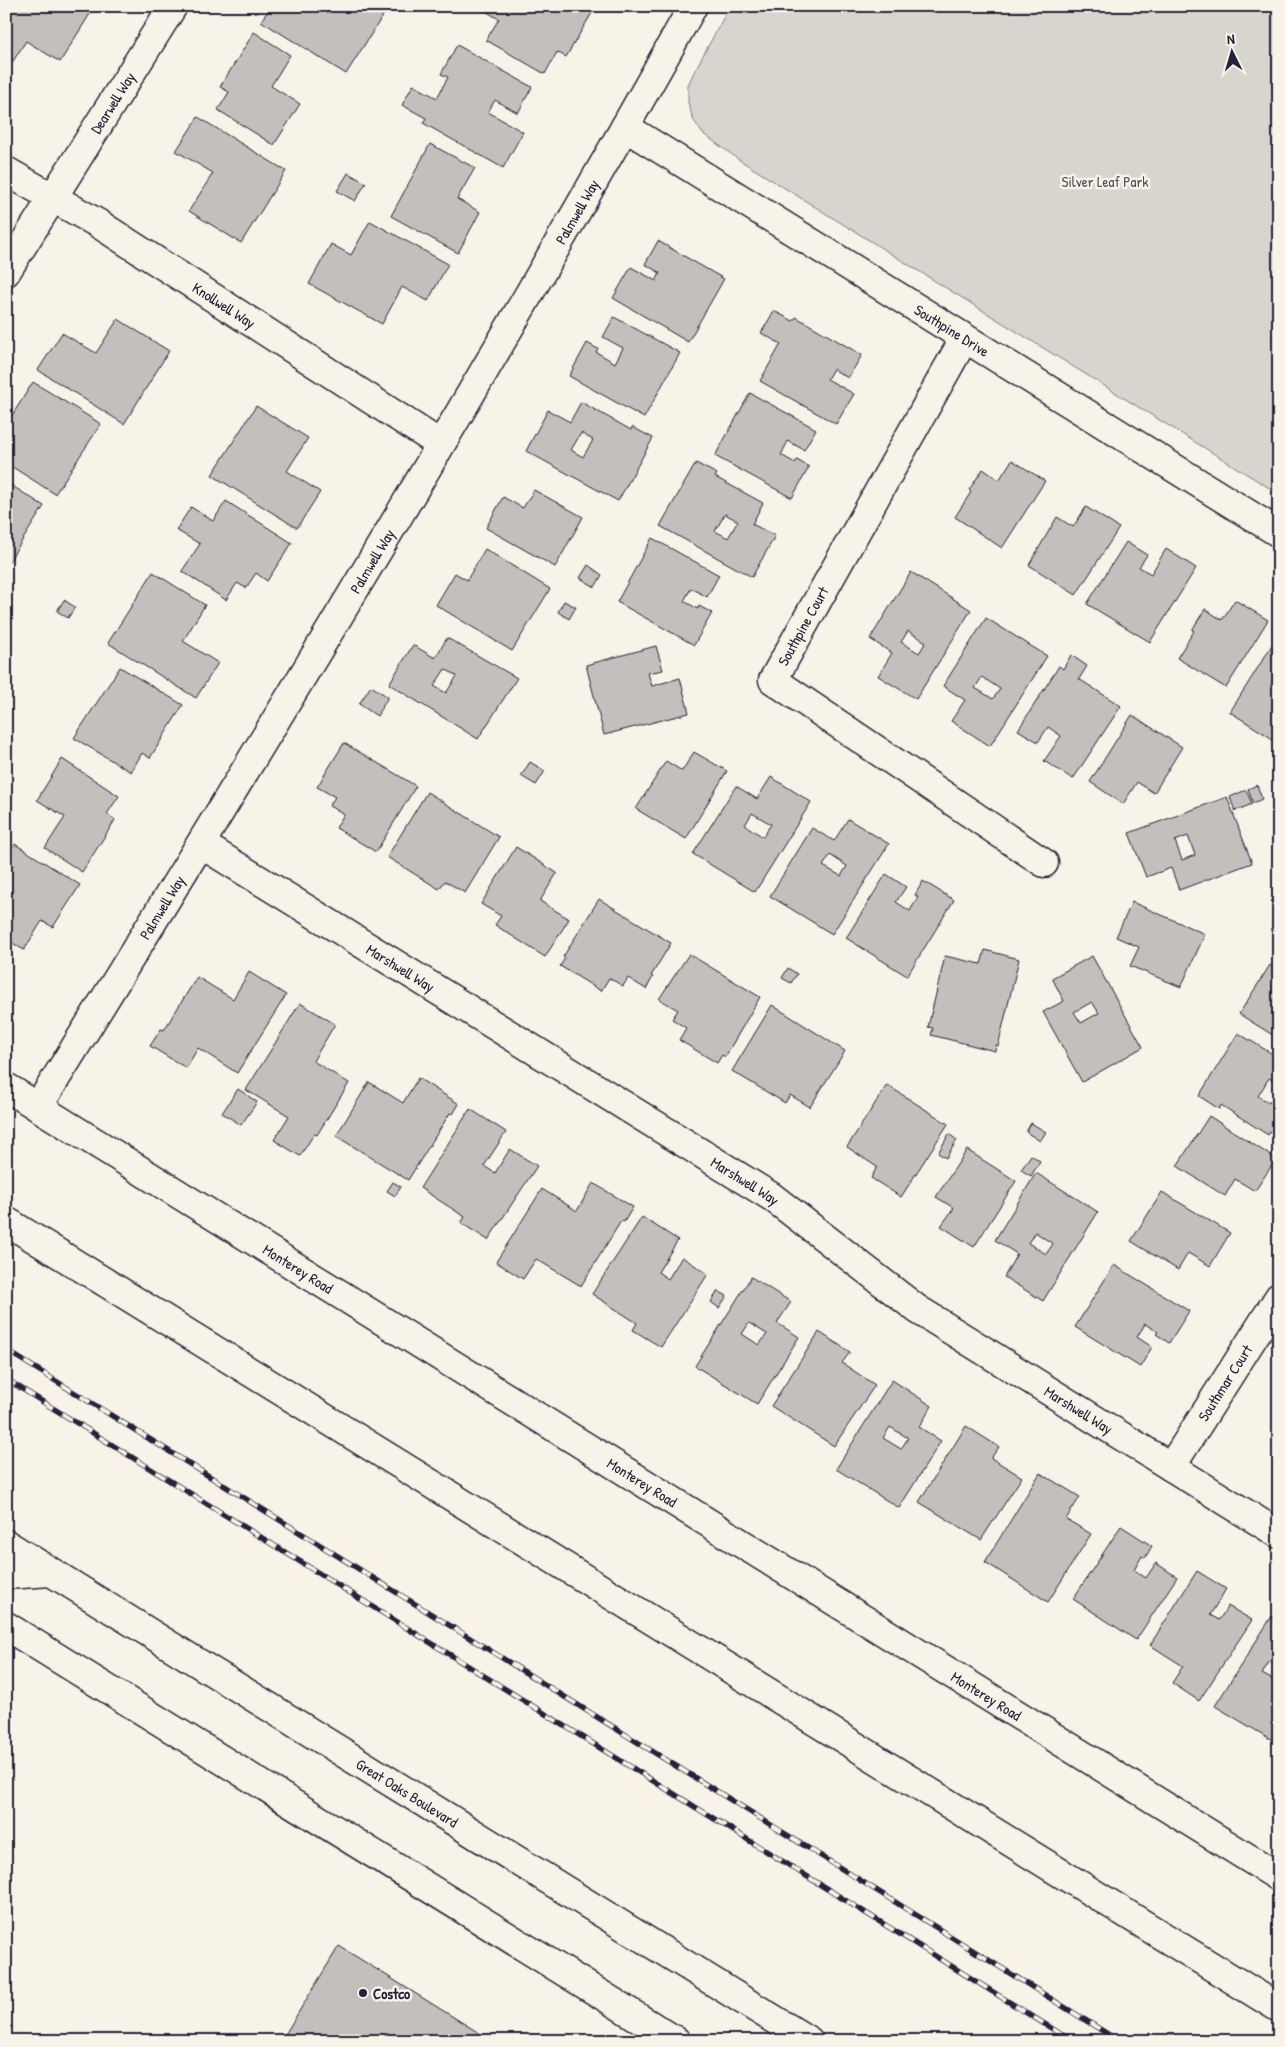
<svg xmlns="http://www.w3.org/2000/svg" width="1285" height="2047" font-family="'Patrick Hand',sans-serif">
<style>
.green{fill:#d8d5cf;stroke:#7d7c85}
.building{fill:#c2bfbd;stroke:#22223b;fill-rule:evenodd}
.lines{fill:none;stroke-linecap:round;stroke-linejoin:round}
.minor-casing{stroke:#22223b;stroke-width:31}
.major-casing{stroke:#22223b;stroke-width:31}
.minor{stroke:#f7f3e8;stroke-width:28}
.major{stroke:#f7f3e8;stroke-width:28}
.rail-casing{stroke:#22223b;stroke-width:5.5}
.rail{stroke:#f7f3e8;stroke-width:4;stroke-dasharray:11;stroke-linecap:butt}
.poi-dot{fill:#22223b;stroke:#f7f3e8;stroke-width:2}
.labels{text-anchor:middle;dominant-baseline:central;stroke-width:5;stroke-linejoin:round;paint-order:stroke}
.street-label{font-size:15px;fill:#22223b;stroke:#f7f3e8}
.park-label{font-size:15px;fill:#504f60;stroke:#f7f3e8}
.poi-label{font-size:15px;font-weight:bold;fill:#22223b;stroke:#f7f3e8;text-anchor:start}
</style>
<rect width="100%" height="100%" fill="#f7f3e8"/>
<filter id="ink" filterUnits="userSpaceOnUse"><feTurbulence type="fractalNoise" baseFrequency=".02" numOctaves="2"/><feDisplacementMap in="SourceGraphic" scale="10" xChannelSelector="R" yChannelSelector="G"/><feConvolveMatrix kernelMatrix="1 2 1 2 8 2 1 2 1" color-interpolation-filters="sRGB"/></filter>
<g filter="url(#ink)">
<!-- green -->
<path class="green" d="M730,6H1279V494L741,161L702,133L693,119L688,102V85L694,72Z"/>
<!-- building -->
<path class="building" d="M6,6H99L96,11L93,9L60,62L26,41L6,72Z
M271,6H389L346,74L261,21Z
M483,6H596L566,57L557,52L545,74L486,40L499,19L482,9Z
M254,32L290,55L271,86L300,104L274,145L218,110L229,92L220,87Z
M457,45L532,87L518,113L495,100L488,112L523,132L503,168L423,123L426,118L402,105L413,85L437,98L448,77L441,74Z
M198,117L286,171L241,243L189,211L213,173L176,151Z
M430,144L475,168L457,199L480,212L458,253L391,216Z
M348,173L366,183L355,201L337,191Z
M370,221L448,264L428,301L402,287L382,324L309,284L331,244L351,255Z
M658,241L724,279L688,342L613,298L631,267L656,281L660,273L645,264Z
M774,311L793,321L796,317L862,355L848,378L833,369L827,379L854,394L836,424L760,381L781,344L761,333Z
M614,317L680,353L644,418L569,376L587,343L598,349L596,352L615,363L623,348L603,337Z
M118,319L169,351L124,424L38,370L62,333L96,353Z
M33,382L101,424L55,494L6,463V447L10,441L6,439V425Z
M750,393L816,429L804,450L788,441L781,455L795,463L797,460L809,467L792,498L715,456Z
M581,402L631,430L632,427L653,438L618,501L526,451L548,410L570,422ZM581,433L593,440L583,457L571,450Z
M256,406L308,438L287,471L320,492L297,528L212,475Z
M1012,460L1045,481L1002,548L955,517L971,492L969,490L983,469L999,480Z
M696,463L717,474L715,477L763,503L752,524L775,536L752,577L660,526ZM725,514L738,521L728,538L715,531Z
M6,482L44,506L6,566Z
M534,490L583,517L555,567L486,528L503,497L523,508Z
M226,501L292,543L267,581L256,573L246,588L237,583L226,600L182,571L200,544L176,530L191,507L213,521Z
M1086,507L1119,528L1076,595L1029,565L1057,517L1073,527Z
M652,538L719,575L707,597L691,588L684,601L698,609L699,606L712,613L694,645L617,602Z
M1126,542L1147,555L1139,567L1151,574L1166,549L1196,568L1150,642L1087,604Z
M485,549L550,589L512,651L436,605L455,573L467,580Z
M588,565L602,575L595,587L580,578Z
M153,572L205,605L183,641L218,663L196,698L108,643Z
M911,572L971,610L916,699L878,676L892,653L870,639ZM908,631L926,642L919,653L901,642Z
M64,600L75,607L68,618L57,611Z
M1235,600L1268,620L1226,688L1177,658L1194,631L1192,630L1205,609L1222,620Z
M564,601L576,607L569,619L558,612Z
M986,618L1047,656L990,746L951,721L965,700L943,686ZM982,677L1000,689L993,699L975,688Z
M447,638L517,678L478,739L389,684L413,645L435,658ZM445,669L457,676L446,693L434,686Z
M1272,645L1279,649V743L1230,712Z
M656,646L663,670L648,673L652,686L680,678L689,713L604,735L586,665Z
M1071,655L1087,666L1079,679L1121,706L1073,779L1044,761L1061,736L1048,727L1038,742L1018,730L1059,666L1063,669Z
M120,667L183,705L150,758L142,753L131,772L74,738Z
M371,686L388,697L377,716L359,704Z
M1132,715L1182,747L1154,793L1137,782L1123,804L1090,782Z
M344,743L416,786L376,852L336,828L344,814L329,806L335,797L317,787Z
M694,752L727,771L686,839L636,809L666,761L682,771Z
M62,759L119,796L107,814L115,820L82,872L45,848L65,817L37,800Z
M530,762L545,771L536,785L521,776Z
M771,777L811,802L755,892L693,854L736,786L757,799ZM752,813L771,824L763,837L745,825Z
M1257,785L1262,799L1253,803L1248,789Z
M1246,790L1252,804L1235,811L1230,797Z
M427,792L499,837L465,893L445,881L439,889L387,857Z
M1227,797L1252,863L1179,890L1171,868L1146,877L1129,833ZM1188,836L1195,855L1182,860L1175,841Z
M848,819L889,844L832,934L770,896L812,828L834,841ZM830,855L847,866L841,876L823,866Z
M15,844L80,885L53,927L42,921L24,950L6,939V857Z
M516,847L557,873L540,901L569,919L545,957L495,925L501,916L481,904Z
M886,874L906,887L896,902L910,911L918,897L915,895L923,881L954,900L907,976L846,938Z
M599,899L671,943L651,976L653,977L646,989L628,978L623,986L609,978L601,991L560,966L565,958L563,957Z
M1132,902L1205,934L1181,987L1130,966L1139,947L1116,937Z
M985,950L1019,959L998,1046L996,1045L995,1051L931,1035L933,1028L928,1027L945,956L981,964Z
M689,954L760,997L725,1057L722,1055L717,1063L679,1040L686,1028L672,1019L678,1010L659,999Z
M1092,956L1143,1047L1082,1082L1043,1012L1064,1001L1052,978ZM1092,1002L1099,1013L1081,1023L1074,1012Z
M1270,965L1279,970V1039L1239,1014Z
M788,968L797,974L791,983L782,978Z
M249,972L286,995L237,1073L198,1048L186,1068L150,1046L161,1029L164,1030L197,977L233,999Z
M300,1003L335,1024L313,1061L349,1083L317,1135L314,1134L300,1156L274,1140L289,1116L246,1090Z
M772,1005L845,1051L810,1107L790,1095L785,1103L732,1071Z
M1238,1033L1279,1058V1084L1269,1078L1258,1096L1269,1103L1279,1088V1118L1268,1135L1221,1105L1219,1109L1199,1096Z
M418,1078L459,1104L453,1114L450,1113L408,1180L336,1136L369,1082L403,1103Z
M887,1085L948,1124L901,1197L871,1178L877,1167L847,1147Z
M238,1089L257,1102L241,1125L222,1113Z
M470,1109L506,1132L484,1166L495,1173L510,1149L537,1166L488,1240L461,1223L465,1217L420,1188Z
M1209,1116L1276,1159L1255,1191L1235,1179L1225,1196L1177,1166Z
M1031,1123L1046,1132L1040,1141L1026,1132Z
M949,1134L957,1140L946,1158L938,1153Z
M967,1150L1016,1181L974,1247L941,1226L954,1208L936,1197Z
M1031,1155L1040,1161L1031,1176L1021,1170Z
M1036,1173L1098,1212L1043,1301L1004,1277L1017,1254L995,1240ZM1035,1232L1053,1244L1046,1254L1028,1243Z
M393,1182L401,1187L395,1196L387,1191Z
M593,1183L633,1207L624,1222L621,1221L581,1286L536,1259L523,1279L496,1262L542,1189L577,1211Z
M1162,1192L1230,1233L1210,1266L1188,1253L1178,1270L1131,1241Z
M642,1217L678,1240L658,1272L668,1279L682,1257L708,1274L661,1347L633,1330L637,1323L592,1294Z
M1114,1265L1189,1311L1169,1343L1156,1334L1158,1332L1145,1324L1137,1337L1152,1347L1140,1367L1075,1327Z
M751,1277L791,1302L777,1323L799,1337L757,1404L695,1366ZM749,1323L767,1334L759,1345L742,1334Z
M718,1291L727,1296L719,1308L711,1302Z
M819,1332L850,1352L842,1363L875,1385L834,1446L771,1406Z
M892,1380L932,1406L919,1427L941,1441L899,1508L836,1469ZM890,1427L908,1438L901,1449L883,1438Z
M966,1426L999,1447L991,1458L1022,1477L981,1540L919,1502Z
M1040,1473L1080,1497L1066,1519L1091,1534L1048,1602L985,1562Z
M1121,1526L1152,1546L1145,1558L1142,1556L1134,1570L1146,1578L1156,1563L1177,1577L1136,1640L1073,1599Z
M1197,1571L1226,1589L1210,1615L1219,1620L1228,1606L1252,1620L1199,1701L1172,1683L1183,1666L1150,1645Z
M1272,1616L1279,1620V1668L1269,1662L1262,1674L1279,1683V1740L1277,1743L1215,1706Z
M339,1946L492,2041H281Z"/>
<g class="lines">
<!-- minor casing -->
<g class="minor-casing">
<g id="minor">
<path id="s1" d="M625,127L1279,533"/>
<path id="s2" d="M6,171L99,224L440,444"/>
<path id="s3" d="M6,272L173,6"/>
<path d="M964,339L773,680L1044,863"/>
<path id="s4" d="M201,844L772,1197L917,1309L1279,1534"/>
<path id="s5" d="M38,1107C263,745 485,379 693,6"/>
<path id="s6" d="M1171,1467L1279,1297"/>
</g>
</g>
<!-- major casing -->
<g class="major-casing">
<g id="major">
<path id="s7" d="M6,1087L1279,1877"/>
<path d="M6,1221L1279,2008"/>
<path id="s8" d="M6,1544L809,2041"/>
<path d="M6,1575L51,1572"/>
<path d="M6,1626L676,2041"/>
</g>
</g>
<!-- minor -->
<use href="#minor" class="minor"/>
<!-- major -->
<use href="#major" class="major"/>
<!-- rail casing -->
<g class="rail-casing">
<path id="rail" d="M6,1350L1119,2041
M6,1379L1072,2041"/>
</g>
<!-- rail -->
<use href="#rail" class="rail"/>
</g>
</g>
<!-- markers -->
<circle class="poi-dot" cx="363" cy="1993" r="5"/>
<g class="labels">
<!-- street labels -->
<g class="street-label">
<text stroke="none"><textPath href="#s3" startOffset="200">Dearwell Way</textPath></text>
<text stroke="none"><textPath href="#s5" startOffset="1045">Palmwell Way</textPath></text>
<text stroke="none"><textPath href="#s2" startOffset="256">Knollwell Way</textPath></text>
<text stroke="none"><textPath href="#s1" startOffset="385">Southpine Drive</textPath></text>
<text stroke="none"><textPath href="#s5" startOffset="640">Palmwell Way</textPath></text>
<text transform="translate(803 626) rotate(-61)">Southpine Court</text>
<text stroke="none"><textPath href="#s5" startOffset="235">Palmwell Way</textPath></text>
<text stroke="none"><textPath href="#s4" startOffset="235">Marshwell Way</textPath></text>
<text stroke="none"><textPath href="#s4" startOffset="640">Marshwell Way</textPath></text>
<text stroke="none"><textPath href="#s7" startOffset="344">Monterey Road</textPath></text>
<text stroke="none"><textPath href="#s6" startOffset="100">Southmar Court</textPath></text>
<text stroke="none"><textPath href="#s4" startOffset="1045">Marshwell Way</textPath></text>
<text stroke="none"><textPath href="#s7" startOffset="749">Monterey Road</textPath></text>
<text stroke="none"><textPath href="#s7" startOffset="1154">Monterey Road</textPath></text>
<text stroke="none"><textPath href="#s8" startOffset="472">Great Oaks Boulevard</textPath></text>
</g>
<!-- park labels -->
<g class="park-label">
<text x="1105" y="181">Silver Leaf Park</text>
</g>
<!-- poi labels -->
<g class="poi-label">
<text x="373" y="1993">Costco</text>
</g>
</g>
<!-- margin -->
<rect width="1285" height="2047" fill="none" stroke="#f7f3e8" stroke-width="25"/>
<rect x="12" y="12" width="1260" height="2022" fill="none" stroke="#22223b" stroke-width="2" filter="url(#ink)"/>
<!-- north arrow -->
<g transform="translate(1232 52) rotate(355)" stroke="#f7f3e8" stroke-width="4" paint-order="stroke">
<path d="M0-4L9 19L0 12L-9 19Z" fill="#22223b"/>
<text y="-8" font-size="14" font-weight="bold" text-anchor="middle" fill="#22223b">N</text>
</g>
</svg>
